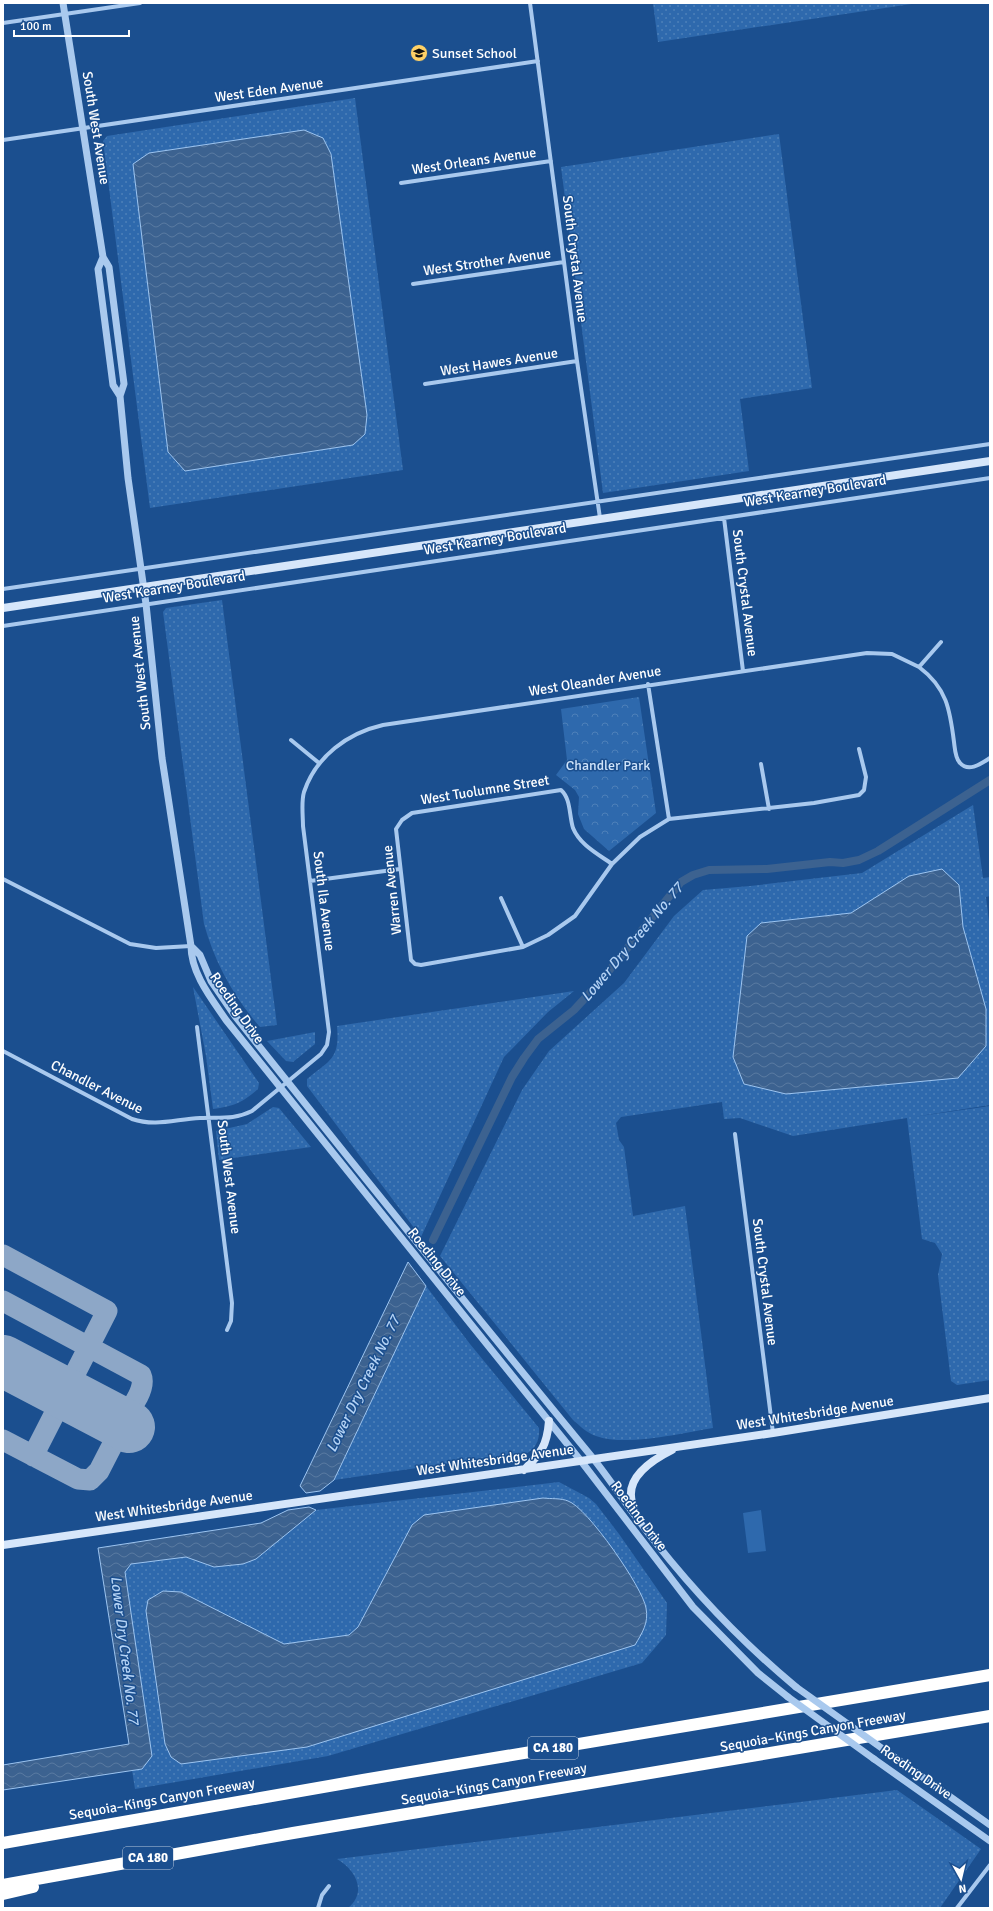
<svg xmlns="http://www.w3.org/2000/svg" width="993" height="1911" font-family="Signika,sans-serif">
<style>
.grass{fill:url(#grass-dots)}
.park{fill:url(#park-crowns)}
.garden{fill:#2e69ad}
.water{fill:url(#water-waves);stroke:#9cc4f0}
.lines{fill:none;stroke-linecap:round;stroke-linejoin:round}
.canal{stroke:#3c6290;stroke-width:8}
.taxiway{stroke:#8da7c7;stroke-width:21}
.runway{stroke:#8da7c7;stroke-width:52}
.minor{stroke:#a9c9ee;stroke-width:4}
.tertiary{stroke:#a9c9ee;stroke-width:7}
.secondary{stroke:#d6e6fa;stroke-width:8}
.motorway{stroke:#fff;stroke-width:12}
.tertiary-bridge{stroke:#a9c9ee;stroke-width:7}
.labels{text-anchor:middle;dominant-baseline:central;stroke-width:3;stroke-linejoin:round;paint-order:stroke}
.shield{fill:#1b4f8f;stroke:#bbcadd;stroke-width:1}
.shield-label{font-size:13px;font-weight:bold;fill:#fff}
.poi-label{font-size:14px;fill:#fff;stroke:#1b4f8f;text-anchor:start}
.street-label{font-size:14px;fill:#fff;stroke:#1b4f8f}
.park-label{font-size:14px;fill:#cfe3fa;stroke:#1b4f8f}
.water-label{font-size:15px;font-style:italic;fill:#b5d3f5;stroke:#1b4f8f}
</style>
<defs>
<pattern id="grass-dots" width="8" height="8" patternUnits="userSpaceOnUse"><rect width="8" height="8" fill="#2e69ad"/><path d="M2 2h.1M6 6h.1" fill="none" stroke="#4d80b9" stroke-width="1.8" stroke-linecap="round"/></pattern>
<pattern id="park-crowns" width="20" height="18" patternUnits="userSpaceOnUse"><rect width="20" height="18" fill="#2e69ad"/><path d="M2 6a3 3 0 1 1 6 0M12 15a3 3 0 1 1 6 0" fill="none" stroke="#4d80b9"/></pattern>
<pattern id="water-waves" width="16" height="10" patternUnits="userSpaceOnUse"><rect width="16" height="10" fill="#3c6290"/><path d="M0 5q4-4 8 0t8 0" fill="none" stroke="#597aa1"/></pattern>
</defs>
<rect width="100%" height="100%" fill="#1b4f8f"/>
<!-- grass -->
<path class="grass" d="M653,3H918L658,42Z
M355,98L403,470L150,508L103,141L107,136Z
M779,134L812,388L740,399L749,471L603,493L561,167Z
M222,600L277,1025L260,1027C233,996 215,963 204,924L163,612L166,608Z
M973,805L983,878L990,877V896L986,897L990,929V1105L913,1117L990,1106V1380L957,1385L951,1381L938,1275L942,1254L935,1243L922,1239L907,1118L793,1136L740,1118L724,1119L722,1102L621,1117L616,1123L619,1140L624,1147L633,1216L685,1206L713,1428C681,1433 627,1447 596,1436C587,1433 580,1426 573,1420L440,1256L522,1090L549,1051L624,983L674,916L703,890L750,886L862,873Z
M193,987L259,1083L258,1089C242,1103 234,1106 213,1109L206,1056Z
M574,991L548,1012L504,1057L421,1237L307,1086V1079C330,1060 340,1059 337,1026Z
M315,1032V1044L293,1062L286,1061L267,1041Z
M273,1107L279,1108L311,1147L219,1160L216,1131L247,1124Z
M426,1286L470,1344L539,1428C541,1460 510,1458 487,1461L486,1458L334,1480Z
M559,1482L589,1498L596,1504L619,1534L667,1603L666,1635L642,1663L328,1756L135,1789L132,1770L142,1769L125,1572L130,1564L186,1557L215,1567L256,1558L316,1510Z
M897,1790L981,1849L940,1908H348C368,1892 355,1869 337,1859Z"/>
<!-- park -->
<path class="park" d="M639,697L656,813L609,851L584,829L578,814L579,797L575,790L556,775L567,760L561,709Z"/>
<!-- garden -->
<path class="garden" d="M761,1510L766,1551L748,1553L743,1513Z"/>
<!-- water -->
<path class="water" d="M304,130L323,138L331,154L367,415L365,434L353,445L185,471L168,452L133,164L149,153Z
M942,869L959,885L963,927L986,1009V1046L958,1078L786,1094L744,1084L733,1057L747,936L761,923L851,913L909,876Z
M408,1262L426,1286L334,1480L320,1491L306,1493L300,1486Z
M543,1498C551,1499 561,1498 568,1501C587,1507 643,1588 646,1608C649,1623 642,1633 635,1645L307,1747L181,1764L171,1757L165,1744L146,1611L148,1600L163,1591L181,1592L284,1644L349,1635L358,1627L412,1525L424,1515Z
M309,1507L316,1510L256,1559L243,1564L214,1567L186,1557L131,1564L125,1572L152,1756L142,1769L3,1790V1765L129,1744L98,1548L261,1523L288,1510Z"/>
<g class="lines">
<!-- canal -->
<path class="canal" d="M433,1240L512,1077L524,1058L538,1039L574,1010L599,983L681,882L693,875L709,870L767,869L830,862L843,863L859,860L878,851L990,780"/>
<!-- taxiway -->
<path class="taxiway" d="M3,1255L107,1311L33,1456
M3,1301L141,1375C146,1386 134,1408 123,1414C116,1417 109,1414 101,1412
M3,1440L78,1479L90,1480L99,1471L117,1436C119,1423 110,1419 101,1412"/>
<!-- runway -->
<path class="runway" d="M3,1361L129,1427"/>
<!-- minor -->
<path class="minor" d="M530,3L577,361L600,518
M3,23L140,3
M3,140L538,61
M401,183L551,161
M413,284L564,262
M425,384L577,361
M724,518L743,671
M3,589L990,444
M3,626L990,478
M941,642L919,667C947,688 950,710 954,742C955,749 955,758 960,763C969,773 982,763 990,758
M648,684L669,819
M291,740L319,763
M761,764L769,809
M612,864C598,854 580,845 573,828C569,815 571,799 561,790L412,813L402,820L396,829L411,960L415,964L421,965L523,947L548,935L575,916L612,864L640,837L669,819L814,803L859,795L864,790L866,777L859,749
M3,879L130,944L156,948L191,946
M310,881L400,869
M501,898L523,947
M197,1027L232,1303L231,1321L227,1330
M3,1051L132,1119C156,1127 176,1119 200,1118C219,1117 234,1120 252,1111L321,1054L327,1045L329,1032L303,826C303,816 301,802 304,792C316,756 348,733 383,725L867,653L892,654L919,667
M735,1134L773,1433
M318,1908L322,1895L329,1886
M957,1908L990,1865"/>
<!-- tertiary -->
<path class="tertiary" d="M63,3L103,257L109,267L124,384L120,396L128,478L146,604L162,758L191,946C191,973 211,998 226,1020L581,1461L693,1607L758,1673L788,1697
M103,257L98,269L113,385L120,396
M191,946L200,955L211,981L235,1016C353,1164 472,1311 592,1457C609,1478 623,1500 639,1521C685,1582 738,1639 796,1687
M883,1749L990,1825
M874,1759L990,1841"/>
<!-- secondary -->
<path class="secondary" d="M3,608L990,461
M524,1470C541,1453 547,1446 549,1421
M640,1522C637,1516 633,1509 632,1502C625,1477 654,1459 672,1450
M3,1545L773,1433L990,1398"/>
<!-- motorway -->
<path class="motorway" d="M3,1843L363,1780L990,1675
M3,1885L293,1833L990,1716
M3,1894L33,1887"/>
<!-- tertiary-bridge -->
<path class="tertiary-bridge" d="M796,1687L883,1749
M788,1697L874,1759"/>
</g>
<!-- icons -->
<defs>
<g id="school-disc" transform="scale(0.9)"><circle r="9.5" fill="#ffd166" stroke="#1b4f8f"/><path d="M0-5L7-2L0 1L-7-2ZM-4 1L0 2.5L4 1V4Q0 6-4 4Z" fill="#111"/></g>
</defs>
<g fill-rule="evenodd">
<use href="#school-disc" x="419" y="53"/>
</g>
<g class="labels">
<!-- shield labels -->
<g class="shield">
<rect x="528" y="1737" width="50" height="22" rx="3"/>
<rect x="123" y="1847" width="50" height="22" rx="3"/>
</g>
<g class="shield-label">
<text x="553" y="1748">CA 180</text>
<text x="148" y="1858">CA 180</text>
</g>
<!-- poi labels -->
<g class="poi-label">
<text x="432" y="53">Sunset School</text>
</g>
<!-- street labels -->
<g class="street-label">
<text transform="translate(269 90) rotate(-8)">West Eden Avenue</text>
<text transform="translate(96 128) rotate(81)">South West Avenue</text>
<text transform="translate(474 161) rotate(-8)">West Orleans Avenue</text>
<text transform="translate(575 259) rotate(83)">South Crystal Avenue</text>
<text transform="translate(487 262) rotate(-8)">West Strother Avenue</text>
<text transform="translate(499 362) rotate(-9)">West Hawes Avenue</text>
<text transform="translate(815 491) rotate(-9)">West Kearney Boulevard</text>
<text transform="translate(495 539) rotate(-9)">West Kearney Boulevard</text>
<text transform="translate(174 587) rotate(-9)">West Kearney Boulevard</text>
<text transform="translate(745 593) rotate(83)">South Crystal Avenue</text>
<text transform="translate(140 673) rotate(-96)">South West Avenue</text>
<text transform="translate(595 681) rotate(-9)">West Oleander Avenue</text>
<text transform="translate(485 790) rotate(-9)">West Tuolumne Street</text>
<text transform="translate(392 890) rotate(-96)">Warren Avenue</text>
<text transform="translate(324 901) rotate(83)">South Ila Avenue</text>
<text transform="translate(237 1008) rotate(55)">Roeding Drive</text>
<text transform="translate(97 1087) rotate(27)">Chandler Avenue</text>
<text transform="translate(229 1177) rotate(83)">South West Avenue</text>
<text transform="translate(437 1262) rotate(51)">Roeding Drive</text>
<text transform="translate(765 1282) rotate(83)">South Crystal Avenue</text>
<text transform="translate(815 1413) rotate(-9)">West Whitesbridge Avenue</text>
<text transform="translate(495 1460) rotate(-8)">West Whitesbridge Avenue</text>
<text transform="translate(174 1506) rotate(-8)">West Whitesbridge Avenue</text>
<text transform="translate(639 1516) rotate(53)">Roeding Drive</text>
<text transform="translate(813 1731) rotate(-10)">Sequoia–Kings Canyon Freeway</text>
<text transform="translate(916 1772) rotate(35)">Roeding Drive</text>
<text transform="translate(494 1784) rotate(-10)">Sequoia–Kings Canyon Freeway</text>
<text transform="translate(162 1799) rotate(-10)">Sequoia–Kings Canyon Freeway</text>
</g>
<!-- park labels -->
<g class="park-label">
<text x="608" y="765">Chandler Park</text>
</g>
<!-- water labels -->
<g class="water-label">
<text transform="translate(632 942) rotate(-50)">Lower Dry Creek No. 77</text>
<text transform="translate(363 1384) rotate(-64)">Lower Dry Creek No. 77</text>
<text transform="translate(125 1650) rotate(83)">Lower Dry Creek No. 77</text>
</g>
</g>
<!-- border -->
<rect width="993" height="1911" fill="none" stroke="#ffffff" stroke-width="8"/>
<!-- north arrow -->
<g transform="translate(961 1879) rotate(172)" stroke="#1b4f8f" stroke-width="3" paint-order="stroke">
<path d="M0-3L7 15L0 10L-7 15Z" fill="#ffffff"/>
<text y="-6" font-size="11" font-weight="bold" text-anchor="middle" fill="#ffffff">N</text>
</g>
<!-- scale -->
<path d="M14 30v6h115v-6" fill="none" stroke="#ffffff" stroke-width="2"/>
<text x="20" y="30" font-size="12" fill="#ffffff" stroke="#1b4f8f" stroke-width="3" paint-order="stroke">100 m</text>
</svg>
